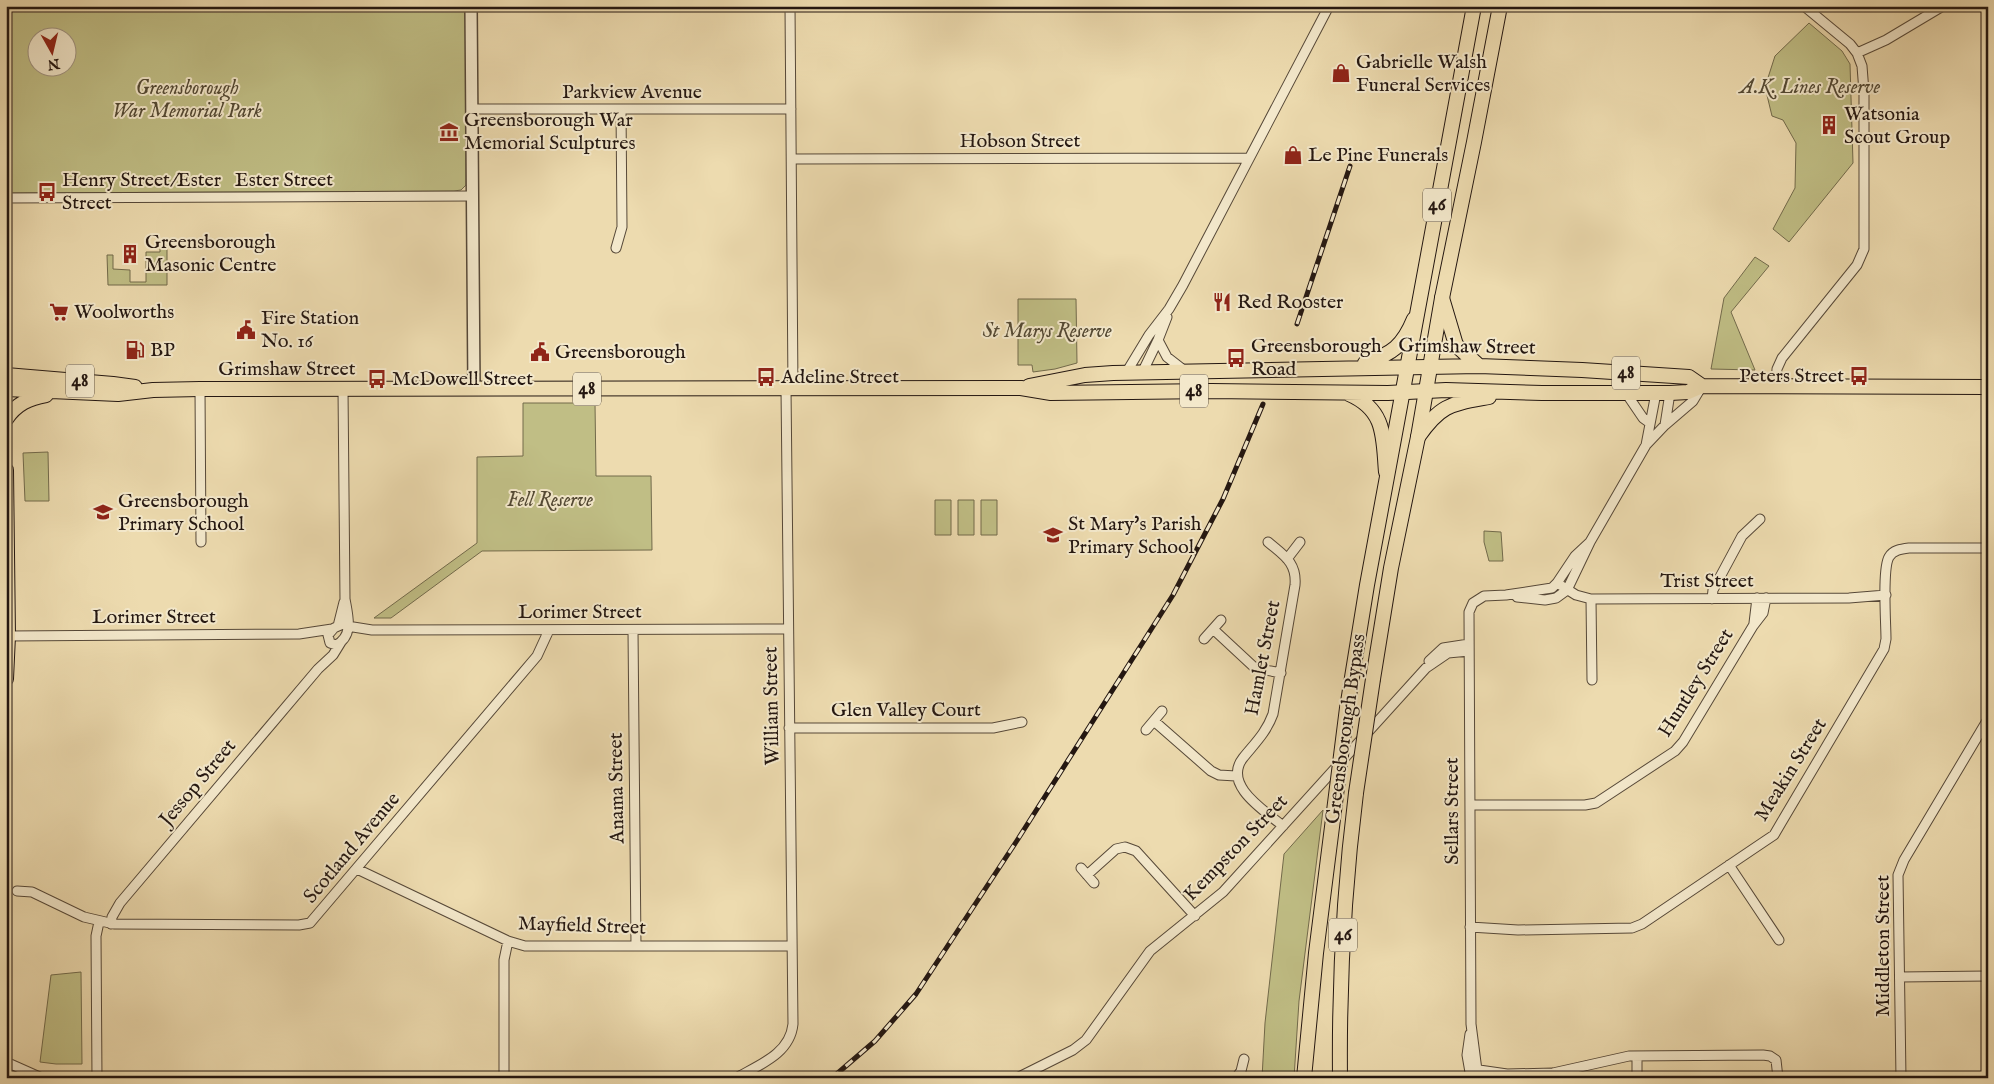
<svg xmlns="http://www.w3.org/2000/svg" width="1994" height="1084" font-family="'IM FELL English',serif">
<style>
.green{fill:#c0be85;stroke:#726a4b;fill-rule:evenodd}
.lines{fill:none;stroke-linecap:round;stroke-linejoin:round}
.minor-casing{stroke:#564838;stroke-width:11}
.tertiary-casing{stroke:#564838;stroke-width:14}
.primary-casing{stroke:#241711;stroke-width:16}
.trunk-casing{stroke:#241711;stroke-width:16}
.minor{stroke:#f3e8cb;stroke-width:9}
.tertiary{stroke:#f3e8cb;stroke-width:11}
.primary{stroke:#eddbaf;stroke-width:14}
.trunk{stroke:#eddbaf;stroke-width:14}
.rail-casing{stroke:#241711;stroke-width:5}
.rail{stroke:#f3e8cb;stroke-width:3;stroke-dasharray:9;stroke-linecap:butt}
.trunk-bridge-casing{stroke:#241711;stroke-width:16;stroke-linecap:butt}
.trunk-bridge{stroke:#eddbaf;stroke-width:14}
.labels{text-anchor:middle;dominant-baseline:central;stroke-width:4;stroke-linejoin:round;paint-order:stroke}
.shield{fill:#f3e8cb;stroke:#625649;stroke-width:1}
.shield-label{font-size:19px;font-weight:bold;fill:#241711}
.poi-label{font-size:20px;fill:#241711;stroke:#f3e8cb;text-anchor:start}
.park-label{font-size:20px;font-style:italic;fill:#534934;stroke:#f3e8cb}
.street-label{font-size:20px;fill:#241711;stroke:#f3e8cb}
</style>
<rect width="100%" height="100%" fill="#eddbaf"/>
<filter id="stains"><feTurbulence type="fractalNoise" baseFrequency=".004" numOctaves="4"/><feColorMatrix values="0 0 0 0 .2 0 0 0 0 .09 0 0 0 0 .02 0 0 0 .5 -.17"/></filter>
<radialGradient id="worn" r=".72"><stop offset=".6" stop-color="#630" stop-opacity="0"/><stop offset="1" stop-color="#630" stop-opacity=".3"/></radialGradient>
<!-- green -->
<path class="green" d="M6,6H466V185L461,190L454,191L6,193ZM38,38H68V68H38Z
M1809,23L1842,51L1850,64L1853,163L1789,242L1773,229L1795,188L1796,143L1783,120L1772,116L1765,87L1775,56Z
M160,246H167V285H108L107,255H113V269L130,270V282H146V252H160Z
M1755,257L1769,266L1731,312L1755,370L1711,369L1724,298Z
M1018,299H1076L1077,363L1055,369L1033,372L1032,365H1018Z
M523,403H595L596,476H651L652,550L482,551L391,618H374L477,543V457L523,456Z
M48,452L49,501H25L23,453Z
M935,500H951V535H935Z
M958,500H974V535H958Z
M981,500H997V535H981Z
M1484,531L1501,532L1503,561H1489L1484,542Z
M1323,810L1299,1001L1294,1078H1262L1265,1023L1284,854Z
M81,972L82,1064H56L40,1062L51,975Z"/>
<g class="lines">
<!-- minor casing -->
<g class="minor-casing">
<path id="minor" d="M790,6L793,389
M1857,53L1886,40L1943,6
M472,109H791
M792,159L1249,158
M6,198L472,196
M616,248L622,227L621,109
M1158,340L1167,357L1185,371
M1126,373L1149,335L1169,309L1183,285L1329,6
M1142,373L1158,340L1167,317
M1776,387L1777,369L1782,358L1857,265L1864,249V92L1862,66L1857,53L1850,44L1804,6
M200,389L201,542
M343,389L345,599C348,616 354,636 336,645L330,643L328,635L334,628L343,624L347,626L348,630
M1626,393L1643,418L1650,423
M1665,425L1693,401L1702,386
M1646,445L1656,393
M1268,542C1283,555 1297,562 1295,585L1273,714C1266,733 1255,743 1243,758C1222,785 1265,811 1283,826
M1287,559L1300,542
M1557,583L1576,595L1591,599L1849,598L1886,595
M1517,597L1545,600L1556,598L1567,590L1590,542L1646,445L1665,425L1670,393
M1591,599L1592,680
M1712,599L1713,590L1742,536L1760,519
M1754,623L1757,598
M338,626L344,602
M347,626L372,630L788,629
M1213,629L1255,668L1281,673
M633,630L636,946
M8,636L299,634L332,629
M1204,639L1221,620
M1429,661L1443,648L1469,644
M1154,721L1211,771L1219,775L1236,776
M789,728H993L1022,722
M1146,730L1162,711
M1470,805H1585L1596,803L1675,751L1683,742L1753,626L1763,613L1766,598
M1729,865L1779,940
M1081,868L1094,883
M357,869L508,941L525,946H792
M1087,875L1116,849L1125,847L1136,851L1195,916
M17,891L32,892L84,917L114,924L299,925L310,923L537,656L549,630
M111,924L112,917L120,903L318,669L333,655L341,642
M1470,927L1518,930L1632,928L1642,924L1765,841L1774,835L1781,823L1884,649L1886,639C1886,623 1882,569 1889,557C1893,550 1901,549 1909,548H1988
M1900,977L1988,976
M1470,1034L1467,1055L1471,1078
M1637,1056V1078
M6,1062L42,1078
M1471,1075L1479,1070L1507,1074L1553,1073L1629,1056L1763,1055L1770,1056L1776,1060L1778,1078
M97,1078L96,936L99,922
M504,1078V960L508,941
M736,1078C759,1065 790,1054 793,1024L786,389
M1017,1078L1073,1050L1086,1040L1150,951L1223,892L1426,668L1448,653L1469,651
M1236,1078L1241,1071L1244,1059
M1478,1078L1471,1024L1469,612L1473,603L1484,596L1506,595L1552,588L1557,583L1575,556L1590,542
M1901,1078L1898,875L1904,860L1988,719"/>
</g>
<!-- tertiary casing -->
<g class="tertiary-casing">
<path id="tertiary" d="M471,6L474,389"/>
</g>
<!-- primary casing -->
<g class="primary-casing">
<path id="primary" d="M1442,298L1456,345L1479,366
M1365,363C1392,354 1403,346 1414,319
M6,375L113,384L135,387
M1029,386L1085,375L1113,373L1479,366L1582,370L1689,377L1702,386
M6,389L118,394L153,390L200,389L1021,388L1051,393L1211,391L1388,393L1446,390L1542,393H1670L1688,392L1702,386L1988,387
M1349,394C1386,410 1383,437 1386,472
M6,419C16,404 29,398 46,395
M1418,437C1441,404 1451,404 1489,397
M6,470L8,636L6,679"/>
</g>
<!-- trunk casing -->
<g class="trunk-casing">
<path id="trunk" d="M1373,679L1391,568L1418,437L1442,298L1474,142L1500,6
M1347,708L1367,585L1474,6
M1304,1078L1316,953L1333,819
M1340,1078C1339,982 1344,888 1356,793"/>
</g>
<!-- minor -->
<use href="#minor" class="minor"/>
<!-- tertiary -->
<use href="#tertiary" class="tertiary"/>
<!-- primary -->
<use href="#primary" class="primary"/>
<!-- trunk -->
<use href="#trunk" class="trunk"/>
<!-- rail casing -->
<g class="rail-casing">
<path id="rail" d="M1297,324L1350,166
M832,1078L875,1041L916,994L1018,839L1173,595L1223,499L1263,404"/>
</g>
<!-- rail -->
<use href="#rail" class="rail"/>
<!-- trunk-bridge casing -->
<g class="trunk-bridge-casing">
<path id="trunk-bridge" d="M1356,793L1373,679
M1333,819L1347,708"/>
</g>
<!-- trunk-bridge -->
<use href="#trunk-bridge" class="trunk-bridge"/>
</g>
<!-- icons -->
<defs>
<g id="shop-bare" transform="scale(1.5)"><path d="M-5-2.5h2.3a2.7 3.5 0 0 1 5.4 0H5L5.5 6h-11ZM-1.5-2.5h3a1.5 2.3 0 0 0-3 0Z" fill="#8f2418" stroke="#f3e8cb" stroke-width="2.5" paint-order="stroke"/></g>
<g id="building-bare" transform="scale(1.5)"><path d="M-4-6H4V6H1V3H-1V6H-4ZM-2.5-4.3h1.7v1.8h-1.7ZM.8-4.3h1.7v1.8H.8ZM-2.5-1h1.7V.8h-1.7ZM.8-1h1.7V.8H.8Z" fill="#8f2418" stroke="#f3e8cb" stroke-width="2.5" paint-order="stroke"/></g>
<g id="museum-bare" transform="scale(1.5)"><path d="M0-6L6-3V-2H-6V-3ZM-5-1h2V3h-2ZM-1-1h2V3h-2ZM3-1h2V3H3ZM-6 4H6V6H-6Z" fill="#8f2418" stroke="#f3e8cb" stroke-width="2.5" paint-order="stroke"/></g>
<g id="bus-bare" transform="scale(1.5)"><path d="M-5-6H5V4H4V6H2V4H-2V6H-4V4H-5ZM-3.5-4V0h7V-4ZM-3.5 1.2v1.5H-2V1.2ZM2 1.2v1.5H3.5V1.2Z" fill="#8f2418" stroke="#f3e8cb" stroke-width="2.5" paint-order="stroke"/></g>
<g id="restaurant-bare" transform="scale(1.5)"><path d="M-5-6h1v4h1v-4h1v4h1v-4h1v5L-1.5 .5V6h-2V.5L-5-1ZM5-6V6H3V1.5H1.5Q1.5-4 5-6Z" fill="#8f2418" stroke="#f3e8cb" stroke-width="2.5" paint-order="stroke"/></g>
<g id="supermarket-bare" transform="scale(1.5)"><path d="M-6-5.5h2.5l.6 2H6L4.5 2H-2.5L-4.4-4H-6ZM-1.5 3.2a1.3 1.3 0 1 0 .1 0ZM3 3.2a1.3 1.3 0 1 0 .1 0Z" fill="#8f2418" stroke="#f3e8cb" stroke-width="2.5" paint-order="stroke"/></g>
<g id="civic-bare" transform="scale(1.5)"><path d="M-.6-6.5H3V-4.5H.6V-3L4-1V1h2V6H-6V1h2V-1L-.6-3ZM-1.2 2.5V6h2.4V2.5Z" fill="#8f2418" stroke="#f3e8cb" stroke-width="2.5" paint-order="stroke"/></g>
<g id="fuel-bare" transform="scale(1.5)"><path d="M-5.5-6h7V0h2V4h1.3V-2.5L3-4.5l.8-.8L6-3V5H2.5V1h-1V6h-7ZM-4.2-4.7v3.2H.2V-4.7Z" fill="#8f2418" stroke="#f3e8cb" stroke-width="2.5" paint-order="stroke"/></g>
<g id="school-bare" transform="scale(1.5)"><path d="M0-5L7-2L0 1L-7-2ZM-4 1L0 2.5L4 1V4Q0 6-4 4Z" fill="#8f2418" stroke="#f3e8cb" stroke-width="2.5" paint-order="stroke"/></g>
</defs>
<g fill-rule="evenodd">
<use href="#shop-bare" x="1341" y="73"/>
<use href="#building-bare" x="1829" y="125"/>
<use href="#museum-bare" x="449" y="132"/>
<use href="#shop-bare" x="1293" y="155"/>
<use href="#bus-bare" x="47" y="192"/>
<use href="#building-bare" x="130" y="254"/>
<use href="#restaurant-bare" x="1222" y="302"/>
<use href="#supermarket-bare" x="59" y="312"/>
<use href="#civic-bare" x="246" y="330"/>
<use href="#fuel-bare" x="135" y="350"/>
<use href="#civic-bare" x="540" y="352"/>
<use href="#bus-bare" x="1236" y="358"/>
<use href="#bus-bare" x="1859" y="376"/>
<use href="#bus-bare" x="766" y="377"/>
<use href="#bus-bare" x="377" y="379"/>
<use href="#school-bare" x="103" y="512"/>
<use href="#school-bare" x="1053" y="535"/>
</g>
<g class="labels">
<!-- shield labels -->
<g class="shield">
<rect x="1423" y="188.5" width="28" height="33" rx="4"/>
<rect x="1612" y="356.5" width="28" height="33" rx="4"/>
<rect x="66" y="364.5" width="28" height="33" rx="4"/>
<rect x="573" y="372.5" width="28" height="33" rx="4"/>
<rect x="1180" y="374.5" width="28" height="33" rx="4"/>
<rect x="1329" y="918.5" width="28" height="33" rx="4"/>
</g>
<g class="shield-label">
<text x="1437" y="205">46</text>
<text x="1626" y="373">48</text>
<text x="80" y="381">48</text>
<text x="587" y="389">48</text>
<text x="1194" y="391">48</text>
<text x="1343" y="935">46</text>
</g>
<!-- poi labels -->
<g class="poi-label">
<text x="1356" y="62">Gabrielle Walsh<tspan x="1356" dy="23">Funeral Services</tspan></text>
<text x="1844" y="114">Watsonia<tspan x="1844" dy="23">Scout Group</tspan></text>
<text x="464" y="120">Greensborough War<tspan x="464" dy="23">Memorial Sculptures</tspan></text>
<text x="1308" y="155">Le Pine Funerals</text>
<text x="62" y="180">Henry Street/Ester<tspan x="62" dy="23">Street</tspan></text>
<text x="145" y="242">Greensborough<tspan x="145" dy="23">Masonic Centre</tspan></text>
<text x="1237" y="302">Red Rooster</text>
<text x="74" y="312">Woolworths</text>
<text x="261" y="318">Fire Station<tspan x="261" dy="23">No. 16</tspan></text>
<text x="1251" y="346">Greensborough<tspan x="1251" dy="23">Road</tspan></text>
<text x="150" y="350">BP</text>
<text x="555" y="352">Greensborough</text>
<text x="1844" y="376" text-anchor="end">Peters Street</text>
<text x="781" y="377">Adeline Street</text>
<text x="392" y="379">McDowell Street</text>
<text x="118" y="501">Greensborough<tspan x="118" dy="23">Primary School</tspan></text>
<text x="1068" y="524">St Mary's Parish<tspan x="1068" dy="23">Primary School</tspan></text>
</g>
<!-- park labels -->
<g class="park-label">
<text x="1810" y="87">A.K. Lines Reserve</text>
<text x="187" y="88">Greensborough<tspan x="187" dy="23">War Memorial Park</tspan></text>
<text x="1047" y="331">St Marys Reserve</text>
<text x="550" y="500">Fell Reserve</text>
</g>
<!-- street labels -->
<g class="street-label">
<text x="632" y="92">Parkview Avenue</text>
<text x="1020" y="141">Hobson Street</text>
<text x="284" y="180">Ester Street</text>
<text transform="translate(1467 347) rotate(1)">Grimshaw Street</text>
<text x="287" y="369">Grimshaw Street</text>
<text x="1707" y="581">Trist Street</text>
<text x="580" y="612">Lorimer Street</text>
<text x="154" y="617">Lorimer Street</text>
<text transform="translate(1263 658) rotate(-79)">Hamlet Street</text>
<text transform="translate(1696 683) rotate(-58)">Huntley Street</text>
<text transform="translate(772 706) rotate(-91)">William Street</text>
<text x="906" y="710">Glen Valley Court</text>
<text transform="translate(1346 729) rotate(-82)">Greensborough Bypass</text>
<text transform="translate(1791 770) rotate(-58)">Meakin Street</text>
<text transform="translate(198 783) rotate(-50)">Jessop Street</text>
<text transform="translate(617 788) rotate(-91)">Anama Street</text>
<text transform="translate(1452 811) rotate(-90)">Sellars Street</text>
<text transform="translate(352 848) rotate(-50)">Scotland Avenue</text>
<text transform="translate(1236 848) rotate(-46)">Kempston Street</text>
<text transform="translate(582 926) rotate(2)">Mayfield Street</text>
<text transform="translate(1883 946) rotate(-90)">Middleton Street</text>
</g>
</g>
<!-- margin -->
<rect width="1994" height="1084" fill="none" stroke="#eddbaf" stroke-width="25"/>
<rect x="8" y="8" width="1979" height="1069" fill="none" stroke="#241711" stroke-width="2.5"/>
<rect x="12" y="12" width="1969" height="1059" fill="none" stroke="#241711"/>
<!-- north arrow -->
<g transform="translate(52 52) rotate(172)"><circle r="24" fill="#f3e8cb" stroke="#a09481"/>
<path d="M0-4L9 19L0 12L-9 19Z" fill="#8f2418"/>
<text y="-8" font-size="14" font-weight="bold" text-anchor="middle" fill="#241711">N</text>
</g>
<rect width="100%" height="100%" filter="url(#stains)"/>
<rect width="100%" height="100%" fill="url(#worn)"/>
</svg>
